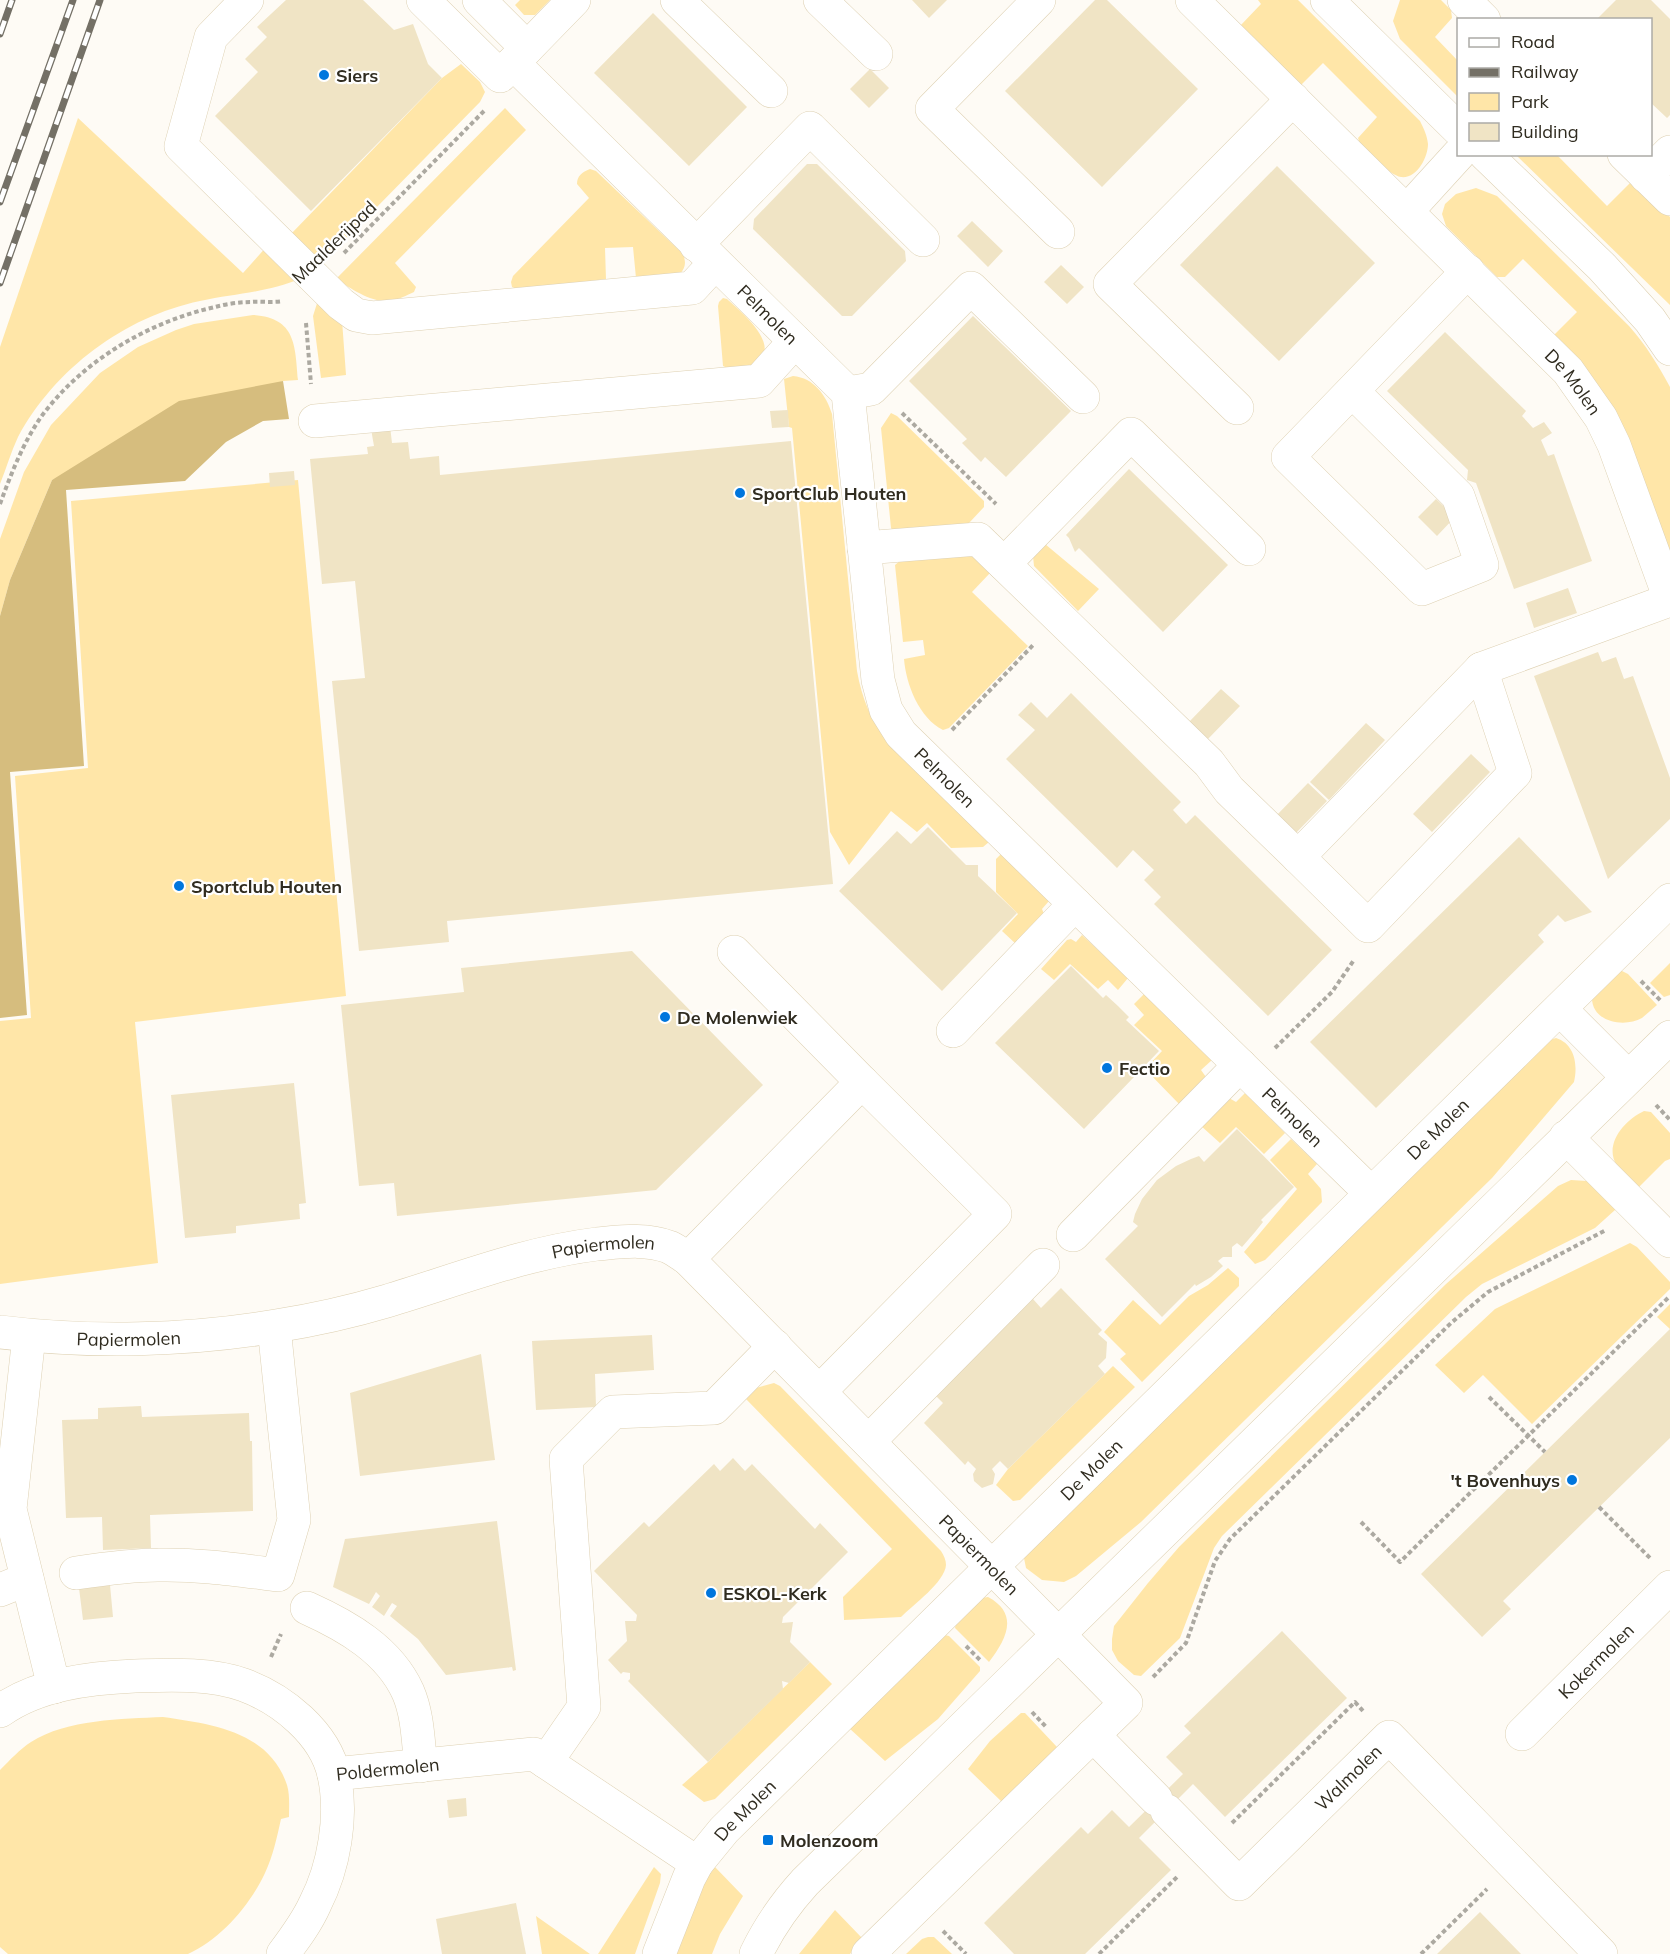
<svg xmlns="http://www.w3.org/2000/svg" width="1670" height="1954" font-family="Mulish,sans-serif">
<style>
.green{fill:#ffe6a8}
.forest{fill:#d6bd7e}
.building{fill:#f0e4c5}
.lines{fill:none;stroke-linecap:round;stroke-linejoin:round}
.minor-casing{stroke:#ded1b3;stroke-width:34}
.path{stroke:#aca9a1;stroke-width:4;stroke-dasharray:4.5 3;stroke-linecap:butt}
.minor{stroke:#fff;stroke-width:33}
.rail-casing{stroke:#747066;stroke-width:7}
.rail{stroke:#fff;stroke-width:4.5;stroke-dasharray:14;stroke-linecap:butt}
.poi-dot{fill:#0076dd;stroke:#fff;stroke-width:2}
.labels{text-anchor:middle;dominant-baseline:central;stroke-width:4.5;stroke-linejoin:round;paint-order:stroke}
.poi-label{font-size:18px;font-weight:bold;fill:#302c20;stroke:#fff;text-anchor:start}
.street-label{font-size:18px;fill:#302c20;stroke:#fff}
</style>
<rect width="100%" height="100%" fill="#fefbf5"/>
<!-- green -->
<path class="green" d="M520,0H550L535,15H524L515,5Z
M1258,0H1298L1420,121C1424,129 1427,135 1428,144C1428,157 1417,179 1401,177C1389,175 1369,152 1360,144L1358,138L1377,117L1323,63L1301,85L1240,26L1261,4Z
M1400,0H1441L1451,10L1452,18L1435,37L1458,61V97L1400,39L1393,21Z
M461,64L480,82L485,92L480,102L320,265L291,234L442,78Z
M505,108L526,130L395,263L416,287L414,292C407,295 398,300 391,301C371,303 352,289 336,279Z
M78,118L243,273L268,245L302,278C266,293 237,293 200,301C124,317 55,369 18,437C11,452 6,469 0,484V347Z
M1516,155H1557L1607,206L1630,183L1636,184L1670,217V305Z
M590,169L596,171L683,254C686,262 686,267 680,274L636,278L633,247L605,248L606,279L519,290L512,287L511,282L513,276L589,198L577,184C577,176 582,172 590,169Z
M1476,188L1497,196L1629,326C1646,345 1658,365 1670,387V557L1554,338L1555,334L1577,312L1523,259L1505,277H1497L1446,226L1442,214L1445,204L1456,194Z
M319,297L342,320L346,375L321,378L313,316Z
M723,298L727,299C740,311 784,346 755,364C748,369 735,367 727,368L723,366L718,306L719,302Z
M253,315C296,318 295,345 298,380L283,381L52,480L10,580L0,616V539L24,472L51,425L100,373L138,347L176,330L194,324Z
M793,376C814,378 826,395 832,414L857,671C862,699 871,720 888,743L989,842L983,847L951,848L927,823L917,832L891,811L849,865L830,832L792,428L789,427L784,379Z
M891,413L897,416L984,501V507L969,523L961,526L894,532L891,528L881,428Z
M298,480L346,996L135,1022L158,1263L0,1284V1021L31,1018L15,776L88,768L71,501Z
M1045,544L1099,589L1078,611L1034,566L1033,556Z
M975,555L990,573L972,592L1028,646L949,728L943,730C919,718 906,684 904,659L925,655L923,640L903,642L895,565L901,560Z
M1001,854L1049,901L1042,909L1044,914L1017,945L1002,931L1018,914L996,892V859Z
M1082,935L1128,978L1118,990L1108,980L1098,989L1070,964L1054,980L1041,969L1067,940L1071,939L1076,942Z
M1670,963V995L1664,997L1650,983Z
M1620,970L1628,974L1657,1005C1652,1009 1647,1014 1642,1018C1624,1028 1592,1022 1592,998Z
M1144,994L1212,1060L1201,1070L1206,1077L1180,1105L1145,1069L1162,1051L1134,1025L1144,1015L1134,1004Z
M1556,1038C1575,1044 1578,1065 1574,1082L1492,1178L1141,1522L1076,1576L1064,1582L1042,1580L1026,1568L1024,1558L1550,1040Z
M1245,1093L1285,1133L1264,1154L1236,1127L1220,1143L1200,1125L1229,1098L1236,1102Z
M1644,1111L1651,1112L1670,1133V1159L1665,1161L1639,1187C1632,1181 1622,1174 1617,1166C1603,1144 1625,1120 1644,1111Z
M1291,1139L1317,1164L1308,1174L1321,1189L1322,1202L1265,1260L1255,1264L1244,1252L1297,1189L1270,1160Z
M1571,1180L1587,1181L1616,1205L1615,1210L1595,1228L1482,1284L1466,1297L1222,1536L1214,1548L1180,1638L1141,1676L1134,1675L1118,1661L1112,1650V1639L1114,1626L1148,1583L1179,1547L1446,1284L1558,1186Z
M1630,1243L1637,1247L1670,1282V1289L1532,1424L1483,1375L1464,1393L1435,1365L1495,1309Z
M1228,1268L1239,1278V1286L1142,1382L1120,1359L1126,1354L1104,1332L1133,1300L1160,1325L1189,1296L1208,1285Z
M1670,1304V1329L1657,1317Z
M1113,1366L1135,1387L1020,1500L1013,1501L996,1485L1008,1469Z
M774,1383L780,1386L941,1551C944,1556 946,1560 946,1565C945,1582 913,1605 901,1617L844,1620L843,1597L892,1549L746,1399L756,1388Z
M988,1597C1020,1614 1006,1640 989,1662L955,1628L956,1623L982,1598Z
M945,1635L949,1636L980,1667V1671L938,1719L885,1761L849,1728Z
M810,1662L832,1684L715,1799L704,1802L682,1785L708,1762Z
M1021,1713H1025L1057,1747L1002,1802L968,1769L990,1741Z
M163,1717C211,1724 269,1731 287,1785C290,1795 289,1807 289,1817L281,1819C277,1837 273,1856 265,1873C250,1905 221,1939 188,1954H8L0,1947V1770C10,1760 20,1749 31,1742C67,1719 122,1719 163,1717Z
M714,1866L743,1896L720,1934L712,1954H676L699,1890Z
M654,1867L661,1874L660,1883L635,1954H598Z
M835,1910L862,1938L850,1954H799Z
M536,1916L590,1954H542Z
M928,1937H934L952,1954H906L922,1939Z"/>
<!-- forest -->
<path class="forest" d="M283,381L289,419L263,421L226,442L185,481L66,490L84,766L10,772L27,1015L0,1018V616L10,580L52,480L179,401Z"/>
<!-- building -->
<path class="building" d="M286,0H363L394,30L413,24L428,64L442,78L311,211L215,116L258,72L245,59L267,37L257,27Z
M912,0H947L929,18Z
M1095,0H1107L1198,89L1102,187L1005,91Z
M1616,0H1651L1670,19V115L1667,118L1650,102V20H1596Z
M653,13L747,107L689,166L594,73Z
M870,69L889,88L869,108L850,89Z
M807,164H817L905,251L906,261L852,316H842L753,229L754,219Z
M1277,166L1375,263L1279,361L1180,265Z
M972,221L1003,251L988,267L957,236Z
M1061,265L1084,287L1067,304L1044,282Z
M973,316L1071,411L1006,477L985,457L981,462L962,443L967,439L909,381Z
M1445,332L1526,411L1522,416L1533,428L1544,422L1552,433L1541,440L1548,456L1554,454L1592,561L1514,589L1476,483L1467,480L1468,470L1387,391Z
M788,410L789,427L772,428L770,411Z
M390,426L392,443L408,442L410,459L439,456L440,475L791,441L833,884L447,921L449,942L359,951L332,681L365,678L355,581L322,584L310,459L368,454L367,447L374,446L371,429Z
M1129,469L1228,565L1163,632L1079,548L1075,552L1069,538L1066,535Z
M294,471L295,485L270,487L269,473Z
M1436,499L1455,517L1437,536L1418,517Z
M1568,588L1577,613L1534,628L1526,603Z
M1598,652L1602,662L1616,657L1624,679L1633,676L1670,778V819L1608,879L1534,676Z
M1221,689L1240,706L1207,740L1188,723Z
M1071,693L1181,802L1173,810L1186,824L1195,815L1332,950L1268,1016L1154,904L1161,897L1144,880L1154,870L1133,850L1117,868L1006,759L1035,730L1018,715L1031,702L1047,718Z
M1366,723L1385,740L1329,800L1310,782Z
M1471,754L1490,772L1432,832L1413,814Z
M1308,783L1327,801L1294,835L1275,817Z
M928,827L966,865H978V876L1017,913L942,991L839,891L897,831L911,844Z
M1519,837L1592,912L1565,922L1558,915L1538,935L1544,942L1376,1108L1310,1042Z
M632,951L763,1085L656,1190L397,1216L394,1183L359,1186L341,1005L464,992L461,968Z
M1071,966L1103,998L1106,995L1118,1006L1129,1017L1126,1020L1159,1051L1084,1129L995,1043Z
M294,1083L306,1203L299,1204L300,1219L236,1226V1233L185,1238L171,1095Z
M1237,1129L1294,1187L1261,1220L1263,1222L1255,1232L1242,1247L1237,1243L1232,1247V1257H1223L1218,1261L1223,1266L1211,1277L1196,1286L1195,1284L1162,1317L1105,1259L1138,1226L1133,1222L1135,1214L1142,1199L1157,1180L1176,1166L1191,1159L1199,1156L1204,1162Z
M1061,1288L1102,1330L1098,1334L1107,1342L1106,1358L1098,1366L1105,1374L1008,1469L1000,1461L992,1469L995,1474L993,1484L982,1488L974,1481L973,1474L976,1469L968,1461L965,1465L924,1423L943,1403L935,1395L1033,1299L1041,1308Z
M1670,1329V1438L1503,1601L1511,1609L1482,1637L1421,1574Z
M652,1335L654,1370L595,1374L596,1407L536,1410L532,1341Z
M481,1354L495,1460L360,1476L350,1393Z
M141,1406L142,1417L249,1413L250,1441H252L253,1511L150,1515L151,1548L103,1550L102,1517L66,1518L62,1420L98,1419V1408Z
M733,1458L745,1471L752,1464L815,1529L820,1523L848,1552L783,1617L782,1623L793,1622L790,1642L810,1662L789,1683L782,1681L783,1689L708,1762L628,1681L630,1679V1673L623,1672L621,1674L608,1660L627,1641L625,1621H636L637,1615L594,1571L644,1522L649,1527L714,1464L720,1471Z
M497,1521L516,1670L513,1671L512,1667L446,1675L418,1639L390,1616L397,1606L392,1603L384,1616L372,1607L380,1596L376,1592L369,1604L333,1587L345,1539Z
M110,1585L113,1617L83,1620L79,1588Z
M1282,1631L1347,1698L1225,1817L1193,1784L1139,1838L1171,1870L1085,1954H1014L984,1923L1081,1827L1088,1834L1112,1810L1129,1827L1183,1774L1166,1757L1191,1733L1184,1726Z
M466,1798L467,1816L449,1818L447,1800Z
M516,1903L526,1954H442L436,1919Z
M1480,1912L1521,1954H1437Z"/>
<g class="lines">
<!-- minor casing -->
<g class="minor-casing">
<g id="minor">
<path d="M247,0L211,37L181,146L341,304L356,315L372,318L692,288L715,263"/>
<path d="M423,0L500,76L574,0"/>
<path d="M479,0L527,48"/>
<path d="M677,0L771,91"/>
<path d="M820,0L876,54"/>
<path d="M1039,0L932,109L1058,232"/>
<path id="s1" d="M1192,0L1568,371L1601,418L1614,445L1670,599"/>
<path d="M1327,0L1458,129"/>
<path d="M1464,0L1484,20"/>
<path id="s2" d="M513,63L848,393L878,680L886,710L901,734L1371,1193"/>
<path d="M1485,154L1602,267L1650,320L1670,349"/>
<path d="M1624,154L1670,199"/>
<path d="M1646,176L1670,152"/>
<path d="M1407,211L1459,154"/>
<path d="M696,245L810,128L923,240"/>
<path d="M1352,391L1458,496L1482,565L1422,589L1288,457L1468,271"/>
<path d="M848,393L871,389L971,288L1083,397"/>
<path d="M1237,408L1110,284L1293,99"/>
<path d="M315,421L759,381L795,341"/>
<path d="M864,548L978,539L1209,763L1229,790L1298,857L1481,669L1670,600"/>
<path d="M1004,564L1131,434L1249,549"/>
<path d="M1298,857L1368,926L1515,773L1481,669"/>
<path d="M734,952L862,1082"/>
<path d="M1560,1009L1628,1077"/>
<path d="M953,1031L1075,904"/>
<path d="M1566,1137L1670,1241"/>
<path d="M1073,1235L1240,1065"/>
<path d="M688,1259L862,1082L995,1214L820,1391"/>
<path id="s3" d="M0,1332C89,1343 188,1341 276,1326C314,1320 350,1312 387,1301C457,1280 524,1253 597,1244C620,1242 646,1238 669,1247C676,1250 682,1255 688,1259L1126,1703L868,1954"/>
<path d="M29,1336L10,1509L54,1687"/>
<path d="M869,1441L1043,1265"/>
<path d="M76,1573C103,1569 131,1565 158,1565C199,1564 238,1570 278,1575L294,1520L274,1327"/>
<path d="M0,1590L27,1579"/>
<path d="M307,1608C347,1626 389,1650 408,1692C418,1715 418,1742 421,1766"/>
<path d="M0,1711C38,1684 89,1678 135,1676C170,1675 210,1673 244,1685C282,1699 325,1733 334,1775C343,1816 334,1867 315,1904C307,1922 295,1938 283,1954"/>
<path id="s4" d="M1522,1734L1670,1587"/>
<path d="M1093,1735L1156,1799"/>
<path d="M546,1762L584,1707L566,1459L613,1412L714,1408L775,1346"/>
<path id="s5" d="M334,1774L534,1754L697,1863"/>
<path id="s6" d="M1167,1811L1239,1884L1389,1737L1601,1954"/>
<path id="s7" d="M659,1954L689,1878L697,1863L724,1830L1670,900"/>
<path d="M756,1954C769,1927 785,1904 805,1882L1670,1037"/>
</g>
</g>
<!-- path -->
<path class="path" d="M344,253L484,111
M306,323L311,384
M902,413L996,504
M0,504C11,474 23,443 41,417C82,361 148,322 215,307C226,304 239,302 251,302C261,301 272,303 283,301
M952,730L1034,644
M1641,981L1661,1001
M1275,1048L1332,992L1354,960
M1656,1105L1670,1120
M1489,1397L1545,1452
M1599,1507L1650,1558
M1361,1522L1400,1562L1670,1296
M966,1646L980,1660
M271,1657L281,1634
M1153,1677L1186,1643L1215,1561L1230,1539L1451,1323L1488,1292L1606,1230
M1032,1712L1047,1728
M1232,1823L1355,1702L1363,1711
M943,1931L966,1954
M1099,1954L1177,1877
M1421,1954L1487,1889"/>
<!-- minor -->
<use href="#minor" class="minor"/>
<!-- rail casing -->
<g class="rail-casing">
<path id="rail" d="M0,34L12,0
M0,202L73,0
M0,283L100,0"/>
</g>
<!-- rail -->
<use href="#rail" class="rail"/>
</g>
<!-- markers -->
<g class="poi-dot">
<circle cx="324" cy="75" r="6"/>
<circle cx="740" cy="493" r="6"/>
<circle cx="179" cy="886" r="6"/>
<circle cx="665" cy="1017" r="6"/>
<circle cx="1107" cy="1068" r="6"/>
<circle cx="1572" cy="1480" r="6"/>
<circle cx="711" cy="1593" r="6"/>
<rect x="762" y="1834" width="12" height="12" rx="3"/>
</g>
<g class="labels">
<!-- poi labels -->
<g class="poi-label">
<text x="336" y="75">Siers</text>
<text x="752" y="493">SportClub Houten</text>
<text x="191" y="886">Sportclub Houten</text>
<text x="677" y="1017">De Molenwiek</text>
<text x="1119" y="1068">Fectio</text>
<text x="1560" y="1480" text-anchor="end">'t Bovenhuys</text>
<text x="723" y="1593">ESKOL-Kerk</text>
<text x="780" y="1840">Molenzoom</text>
</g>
<!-- street labels -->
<g class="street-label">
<text transform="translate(334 242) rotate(-44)">Maalderijpad</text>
<text stroke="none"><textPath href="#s2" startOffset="358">Pelmolen</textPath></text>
<text stroke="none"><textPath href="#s1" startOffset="540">De Molen</textPath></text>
<text stroke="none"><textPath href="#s2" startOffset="880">Pelmolen</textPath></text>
<text stroke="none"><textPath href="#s2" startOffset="1366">Pelmolen</textPath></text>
<text stroke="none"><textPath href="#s7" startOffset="1142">De Molen</textPath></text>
<text stroke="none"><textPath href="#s3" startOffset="615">Papiermolen</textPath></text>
<text stroke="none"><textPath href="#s3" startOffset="129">Papiermolen</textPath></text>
<text stroke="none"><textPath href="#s7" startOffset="656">De Molen</textPath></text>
<text stroke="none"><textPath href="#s3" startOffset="1119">Papiermolen</textPath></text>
<text stroke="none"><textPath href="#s4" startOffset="104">Kokermolen</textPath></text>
<text stroke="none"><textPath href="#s5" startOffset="54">Poldermolen</textPath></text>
<text stroke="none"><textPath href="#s6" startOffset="255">Walmolen</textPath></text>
<text stroke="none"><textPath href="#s7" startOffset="170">De Molen</textPath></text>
</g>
</g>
<!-- legend -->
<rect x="1457" y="18" width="195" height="138" fill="#ffffff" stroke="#acaba6" stroke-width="1.5"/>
<rect x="1469" y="38" width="30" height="9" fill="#ffffff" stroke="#acaba6" stroke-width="1.5"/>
<text x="1511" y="48" font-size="18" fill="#302c20">Road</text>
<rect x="1469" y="68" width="30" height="9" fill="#747066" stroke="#acaba6" stroke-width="1.5"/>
<text x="1511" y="78" font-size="18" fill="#302c20">Railway</text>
<rect x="1469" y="93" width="30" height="18" fill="#ffe6a8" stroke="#acaba6" stroke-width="1.5"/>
<text x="1511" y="108" font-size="18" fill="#302c20">Park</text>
<rect x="1469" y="123" width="30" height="18" fill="#f0e4c5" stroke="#acaba6" stroke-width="1.5"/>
<text x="1511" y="138" font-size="18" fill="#302c20">Building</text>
</svg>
